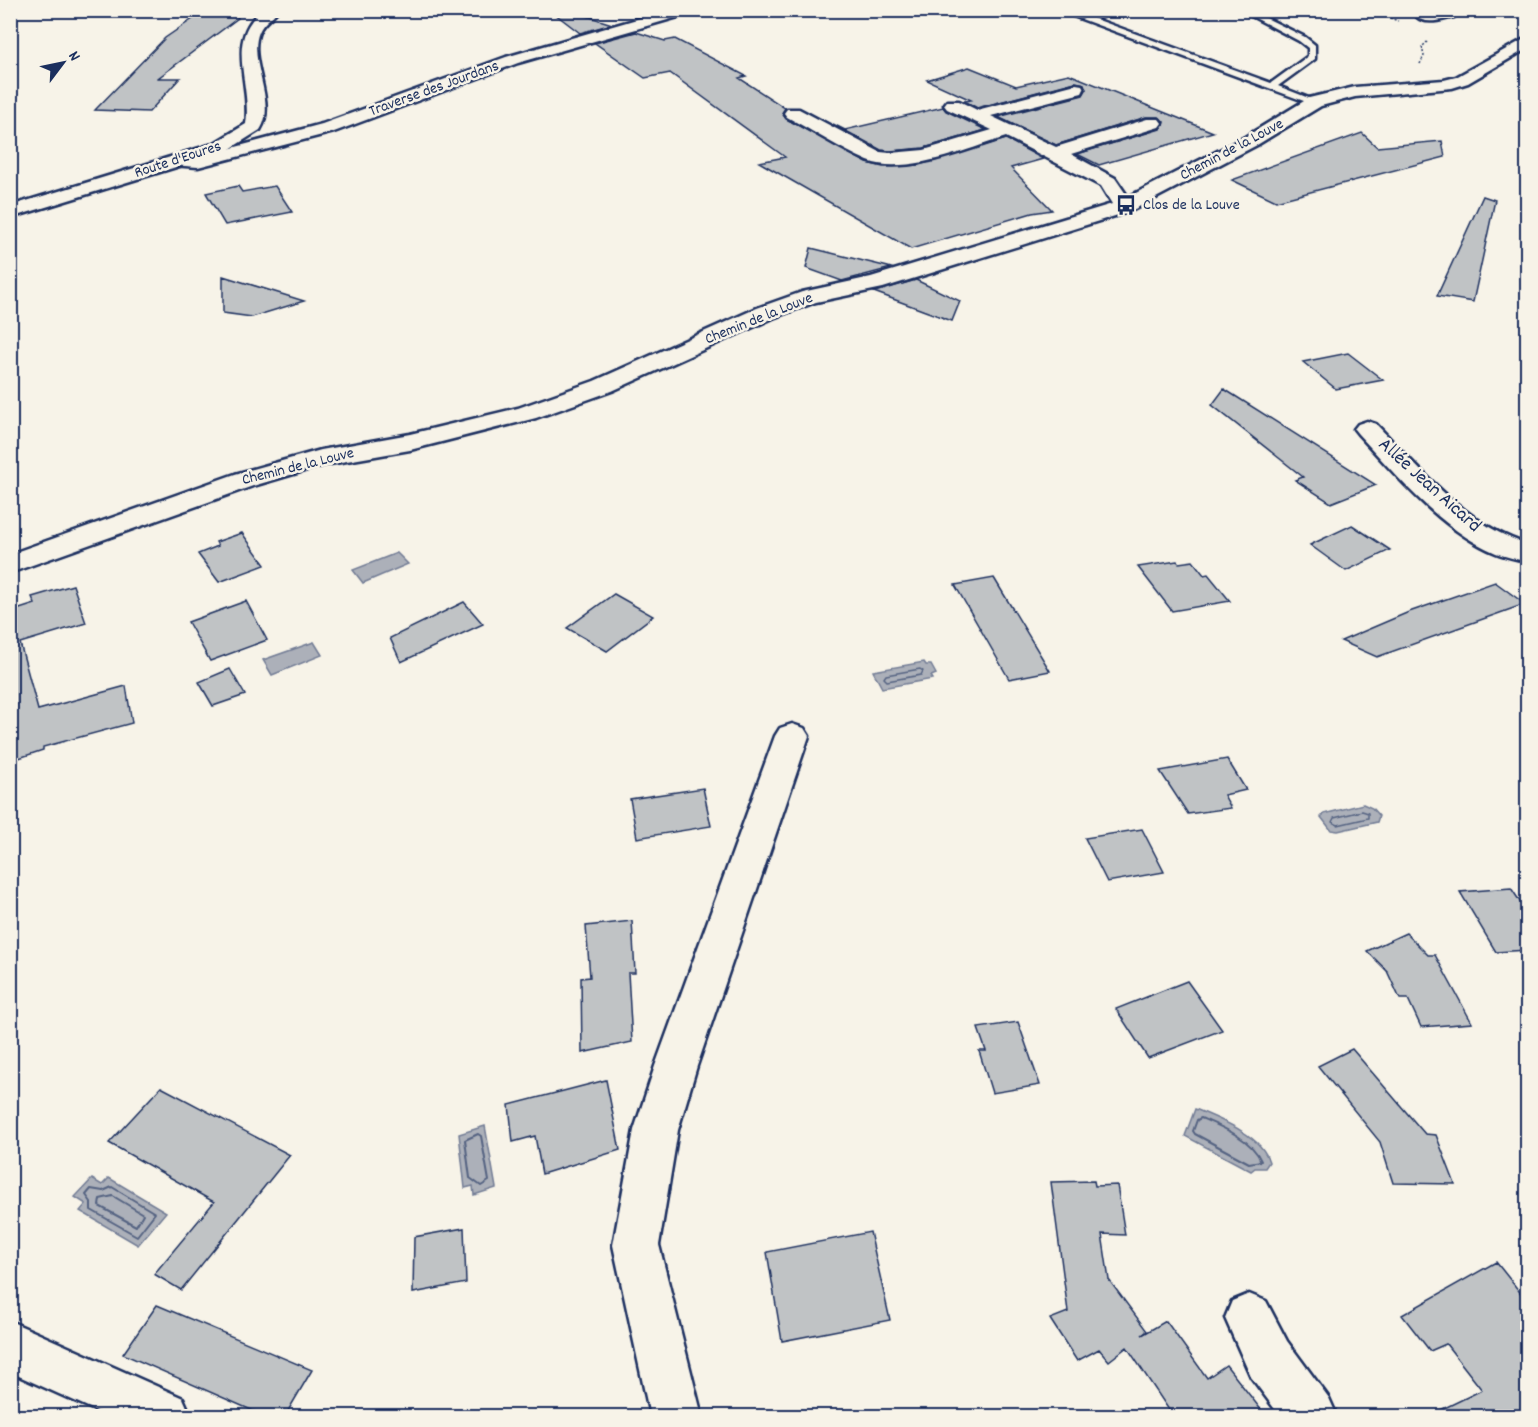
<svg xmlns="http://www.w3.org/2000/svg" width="1538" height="1427" font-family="Dekko,sans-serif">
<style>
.water{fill:#acb0b9;stroke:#727c95;stroke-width:1.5}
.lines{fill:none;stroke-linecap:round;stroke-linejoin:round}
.shore-far1{stroke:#556382;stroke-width:1.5}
.shore{stroke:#556382;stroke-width:2}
.building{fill:#c0c3c5;stroke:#1b2f5e;stroke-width:1.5}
.lane-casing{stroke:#1b2f5e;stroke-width:5}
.street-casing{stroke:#1b2f5e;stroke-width:5}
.secondary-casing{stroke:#1b2f5e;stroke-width:5}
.path{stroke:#1b2f5e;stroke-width:1.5;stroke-dasharray:2 2;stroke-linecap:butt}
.lane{fill:#f7f3e8;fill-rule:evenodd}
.street{fill:#f7f3e8;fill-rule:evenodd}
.secondary{fill:#f7f3e8;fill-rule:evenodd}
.labels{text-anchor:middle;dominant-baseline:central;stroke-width:5;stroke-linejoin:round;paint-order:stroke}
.far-street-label{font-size:16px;fill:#1b2f5e;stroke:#f7f3e8}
.far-poi-label{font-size:16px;fill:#1b2f5e;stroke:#f7f3e8;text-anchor:start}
.street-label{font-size:20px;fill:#1b2f5e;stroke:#f7f3e8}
</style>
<rect width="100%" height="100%" fill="#f7f3e8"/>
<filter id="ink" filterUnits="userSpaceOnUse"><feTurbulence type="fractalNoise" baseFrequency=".0167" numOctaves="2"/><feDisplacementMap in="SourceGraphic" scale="12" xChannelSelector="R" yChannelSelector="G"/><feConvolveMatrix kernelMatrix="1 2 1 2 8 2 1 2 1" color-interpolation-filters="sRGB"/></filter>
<g filter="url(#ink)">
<!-- water -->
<path class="water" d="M397,553L408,564L363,583L353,570Z
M314,642L322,655L272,675L263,660Z
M924,662L926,665H931L936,674L931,676L933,679L882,688L873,671Z
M1363,804L1372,808L1379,816L1377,822L1338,831L1331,830L1321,817L1324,814Z
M1195,1109C1219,1119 1262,1135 1269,1162L1265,1168H1255L1251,1171L1185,1136Z
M485,1126L496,1188L474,1195L473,1186L465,1188L459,1134Z
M109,1178L166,1212L138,1245L80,1211L86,1204L75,1197L92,1179L102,1185Z"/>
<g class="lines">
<!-- shore-far1 -->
<path class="shore-far1" d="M920,669L923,671L921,675L887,681L884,678L886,675Z
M1362,811L1368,813V818L1338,825L1332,822L1334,818Z"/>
<!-- shore -->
<path class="shore" d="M1201,1118C1222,1127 1252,1139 1261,1161L1249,1163L1195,1134L1193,1131L1197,1120Z
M478,1134L481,1136L489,1181L481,1186L470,1178L465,1140Z
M112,1187L155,1213L137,1236L91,1210V1202L86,1195L91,1189L103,1191Z
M113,1196L143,1214L136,1226L99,1206L100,1199Z"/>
</g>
<!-- building -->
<path class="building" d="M206,10H233L238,18L158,78H180L149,112L95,110L165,38Z
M550,10H568L612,24L580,33Z
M636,32L665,41L675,39L746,76L739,78L785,108L782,113L786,119L867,163L883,167L919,165L1006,139L1043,159L1011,168L1052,210L1032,213L911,249L759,162L785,157L670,73L645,78L595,43Z
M969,67L1016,86L1069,74L1213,132L1099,165L1077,154L1160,129L1164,122L1159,117H1146L1056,145L998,117L1083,95L1086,90L1084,84L1075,82L977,108L965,101L971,100L927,80Z
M943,107L946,111L986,130L924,148L890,151L881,150L833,124L845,130Z
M1362,133L1377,147L1442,141L1445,157L1276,201L1232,180Z
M238,186L242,192L275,186L292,212L225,225L206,193Z
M1483,196L1495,200L1473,302L1437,296Z
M811,248L888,267L891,268L842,281L806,268Z
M223,276L304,301L252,317L223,313Z
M916,280L960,301L952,321L874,292Z
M1348,353L1383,380L1336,389L1303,362Z
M1224,389L1376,485L1331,503L1295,480L1303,477L1212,405Z
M1352,525L1390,550L1346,571L1310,545Z
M242,533L265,565L219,582L198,554L218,546L216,542Z
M1177,561L1179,563L1193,561L1204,575L1208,574L1230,601L1172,611L1138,567Z
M994,578L1050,671L1009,679L955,585Z
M1495,582L1525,604L1377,657L1341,641L1409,612Z
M73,585L86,623L20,643L38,710L126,686L132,723L43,747V750L10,761V612L35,604L32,597Z
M614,594L653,616L607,651L567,628Z
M246,601L267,640L210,661L188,622Z
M464,602L483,624L401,662L390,638Z
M230,669L245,695L213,706L199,682Z
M1227,759L1246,790L1224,795L1231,808L1188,814L1160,771Z
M703,788L711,826L637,838L630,799Z
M1142,829L1164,872L1107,882L1085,838Z
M1511,888L1527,912V950L1496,952L1460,892Z
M632,921L635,973H628L632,1042L582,1053L581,978L590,977L586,926Z
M1406,933L1428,955H1435L1472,1023L1421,1027L1408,999H1400L1387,971L1367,951Z
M1187,981L1222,1030L1148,1058L1116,1009Z
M1018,1022L1040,1085L992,1093L979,1051H986L978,1028Z
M1352,1049L1425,1134L1436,1135L1455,1184L1393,1183L1380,1142L1318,1066Z
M606,1080L620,1150L542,1174L535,1136L513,1142L509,1105Z
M161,1087L290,1155L181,1290L154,1274L214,1202L109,1143Z
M1094,1181L1095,1186L1117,1185L1125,1235L1102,1234L1109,1280L1147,1331L1142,1335L1166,1321L1207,1378L1226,1365L1266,1416H1173L1127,1347L1109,1361L1099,1349L1077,1361L1050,1319L1068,1312L1051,1182Z
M464,1228L466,1283L413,1293L414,1237Z
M870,1232L890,1320L782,1341L767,1252Z
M1496,1262L1527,1301V1416H1428L1482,1390L1446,1344L1430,1351L1402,1315Z
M157,1305L312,1370L285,1416H265L123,1354Z"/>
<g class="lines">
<!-- lane casing -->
<g class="lane-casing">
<path id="lane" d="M1071,10H1079V13L1271,83L1308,56V48L1299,41L1240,10H1250L1305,37L1315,45V59L1278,86L1319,102L1312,104L1073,16Z"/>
</g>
<!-- street casing -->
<g class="street-casing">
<path id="street" d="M668,10H694L692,13L518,63L334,132L198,167L172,165L170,161L172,157L213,153L322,124L506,57Z
M1442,10H1459L1454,17C1443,20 1425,25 1417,17L1419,14Z
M1528,37V48L1468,83L1452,88L1355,97L1321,106L1257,145L1131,211L883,288L816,302L773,318L612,391L536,418L410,450L324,465L253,486L10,573V554L235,474L321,450L410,434L518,408L594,381L757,308L802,292L871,277L1112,204L1101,186L1006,137C970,148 905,176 868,161C840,149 813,131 787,117L784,113L787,109H799L880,152L890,153L924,150L992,130L947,109L944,105L947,101H959L977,110L1076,84L1082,85L1084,89L1082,93L991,116L1056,147L1147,119H1159L1162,123L1159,127L1071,154L1115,178L1128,197L1245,137L1309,98L1355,87L1444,80L1456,77Z
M1367,421L1376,424C1417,466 1469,528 1528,544V562C1517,559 1506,557 1496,553C1441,530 1398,477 1358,434L1354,429L1358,424Z
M792,724L804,728L809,736L697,1066L678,1130L659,1245L702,1416H650L613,1245L634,1130L655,1066L775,736L780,728Z
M1249,1294L1266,1301L1287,1341L1329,1398L1337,1416H1280L1251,1377L1225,1318L1232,1301Z
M10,1321L183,1398L191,1416H108L10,1372Z"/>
</g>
<!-- secondary casing -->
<g class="secondary-casing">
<path id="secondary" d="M262,10H278C272,18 263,22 259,32C247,61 278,103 260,130L225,152L10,218V206L213,144L246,124C252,83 224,41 262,10Z"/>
</g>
<!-- path -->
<path class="path" d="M1395,10L1388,17L1398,21
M1420,64L1424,56L1422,47L1427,42"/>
<!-- lane -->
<use href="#lane" class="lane"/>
<!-- street -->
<use href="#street" class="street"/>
<!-- secondary -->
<use href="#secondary" class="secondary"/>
</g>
</g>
<!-- icons -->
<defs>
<g id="bus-bare" transform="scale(1.62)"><path d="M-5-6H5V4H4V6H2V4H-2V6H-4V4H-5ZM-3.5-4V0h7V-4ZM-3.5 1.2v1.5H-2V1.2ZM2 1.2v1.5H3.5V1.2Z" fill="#1b2f5e" stroke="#f7f3e8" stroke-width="2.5" paint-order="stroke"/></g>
</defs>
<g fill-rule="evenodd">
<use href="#bus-bare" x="1126" y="205"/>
</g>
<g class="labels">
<!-- far-street labels -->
<g class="far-street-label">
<text transform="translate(434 89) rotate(-20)">Traverse des Jourdans</text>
<text transform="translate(1232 150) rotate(-28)">Chemin de la Louve</text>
<text transform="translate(178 160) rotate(-18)">Route d'Eoures</text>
<text transform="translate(759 319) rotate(-22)">Chemin de la Louve</text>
<text transform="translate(298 467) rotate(-14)">Chemin de la Louve</text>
</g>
<!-- far-poi labels -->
<g class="far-poi-label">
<text x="1143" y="205">Clos de la Louve</text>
</g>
<!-- street labels -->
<g class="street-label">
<text transform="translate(1429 486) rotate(42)">Allée Jean Aicard</text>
</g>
</g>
<!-- margin -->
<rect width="1538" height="1427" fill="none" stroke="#f7f3e8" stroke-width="36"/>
<rect x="18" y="18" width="1502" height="1391" fill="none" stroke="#1b2f5e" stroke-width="2" filter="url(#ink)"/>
<!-- north arrow -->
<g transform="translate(63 63) rotate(58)" stroke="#f7f3e8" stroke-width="4.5" paint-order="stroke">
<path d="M0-4.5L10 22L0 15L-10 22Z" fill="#1b2f5e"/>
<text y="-9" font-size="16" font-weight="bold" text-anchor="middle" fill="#1b2f5e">N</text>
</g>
</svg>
